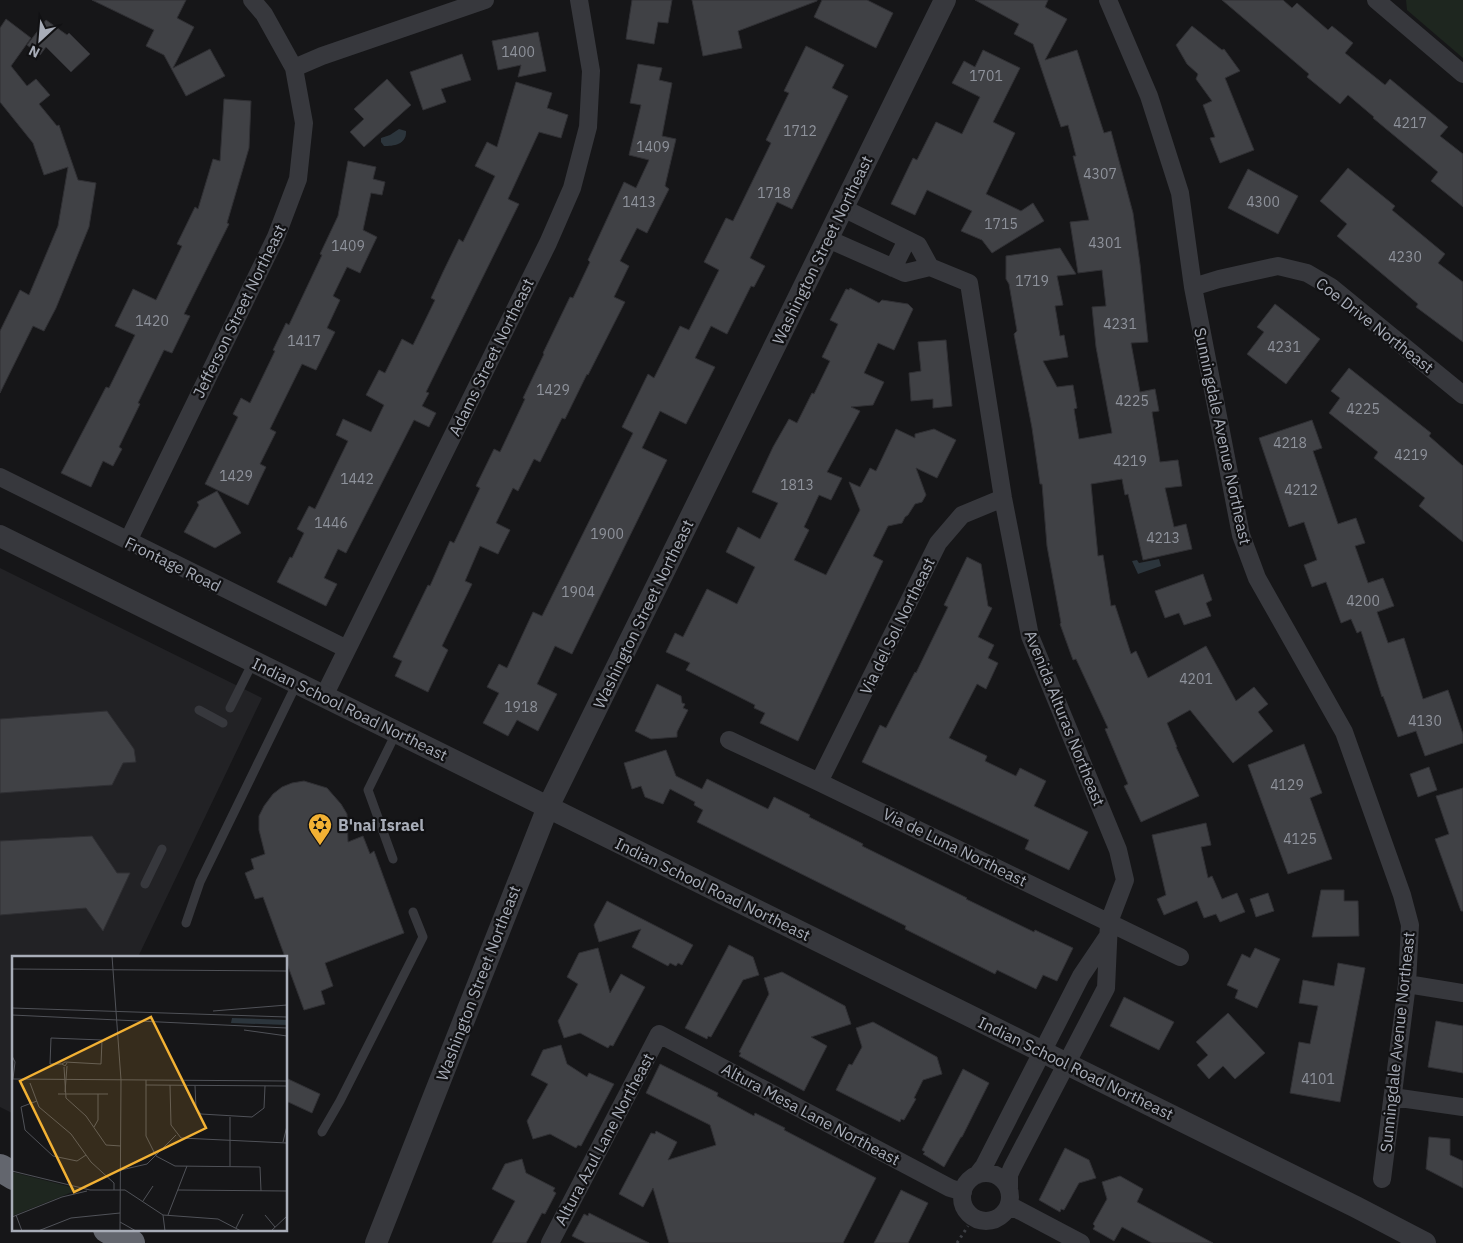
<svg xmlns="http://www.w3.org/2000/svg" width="1463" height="1243" font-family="'IBM Plex Sans',sans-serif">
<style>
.built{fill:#222225}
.green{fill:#1e261f}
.water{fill:#2c353c}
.building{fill:#404145;stroke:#303034}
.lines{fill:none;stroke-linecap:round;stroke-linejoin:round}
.path{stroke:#3d3f44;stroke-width:3;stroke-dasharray:2.5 4;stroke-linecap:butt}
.service{stroke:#37383d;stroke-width:9}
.minor{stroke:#37383d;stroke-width:18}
.tertiary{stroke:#37383d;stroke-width:22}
.motorway{stroke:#63666e;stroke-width:28}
.labels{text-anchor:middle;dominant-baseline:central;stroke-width:4.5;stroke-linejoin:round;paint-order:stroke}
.number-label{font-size:14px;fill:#8e929b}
.street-label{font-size:16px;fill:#a8adb8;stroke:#111113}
.poi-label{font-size:16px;font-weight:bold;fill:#a8adb8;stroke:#111113;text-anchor:start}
.inset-road{fill:none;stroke:#505258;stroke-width:1}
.view{fill:#f2b134;fill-opacity:0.15;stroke:#f2b134;stroke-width:2.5}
.inset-edge{fill:none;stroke:#a8adb8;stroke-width:2.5}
</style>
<rect width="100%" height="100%" fill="#161618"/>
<!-- built -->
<path class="built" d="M0,568L262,698L138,957H14V1114L0,1107Z"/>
<!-- green -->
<path class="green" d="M1406,0H1463V58L1407,10Z"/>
<!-- water -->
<path class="water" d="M399,129L406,131C407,144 394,146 384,146L381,142V138L390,135Z
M1159,559L1161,566L1138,574L1132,561L1137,560L1139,563Z"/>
<!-- building -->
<path class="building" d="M92,0H186L177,18L194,27L173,68L210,49L225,76L186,96L164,55L146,46L154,30Z
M632,0H672L668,23L658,22L654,44L626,39Z
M692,0H817V1L738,31L742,48L703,56Z
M822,0H867L893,13L876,48L814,17Z
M975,0H1048L1045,7L1067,19L1045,60L1077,50L1104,133L1111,131L1133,213L1140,264L1148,342L1131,343L1140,392L1155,389L1159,411L1152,412L1160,462L1178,460L1182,486L1165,488L1174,527L1186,524L1192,549L1143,560L1128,494L1125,495L1122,479L1091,484L1098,556L1103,555L1111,606L1115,605L1131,654L1136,651L1148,678L1206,646L1236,701L1254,687L1268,704L1258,712L1273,731L1233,763L1190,710L1167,723L1177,747H1176L1199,796L1141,822L1124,786L1128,784L1105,729L1108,728L1076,659L1073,660L1060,624L1061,623L1047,546L1042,484H1040L1032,428L1014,334L1017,331L1009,284L1006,279V256L1060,248L1076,274L1057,276L1063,305L1055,306L1060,336L1064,335L1068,357L1043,361L1057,387L1073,385L1077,408L1074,409L1079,439L1112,433L1096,347L1092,307L1106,306L1102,270L1078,273L1070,222L1089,220L1073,156H1076L1068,125L1061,127L1033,44L1014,34L1019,24Z
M1222,0H1283L1292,8L1297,3L1328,30L1332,26L1353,43L1345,53L1385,85L1390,79L1448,127L1440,136L1463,154V207L1431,181L1438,172L1373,118L1374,117L1348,95L1340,104L1307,77L1309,74Z
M6,19L31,38L11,66L27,86L36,79L50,95L39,104L57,126L59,125L78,180L96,183L89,227L56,308L44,331L33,326L0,393V331L20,290L29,295L58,226L68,167L44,175L33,143L0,102V28Z
M46,20L67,35L69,33L90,54L71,72L46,47L40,55L27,45Z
M1192,26L1222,50L1224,49L1240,71L1225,78L1254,150L1220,163L1210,138L1215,137L1203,105L1212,101L1196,79L1198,74L1187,64L1176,45Z
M538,32L546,71L518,77L521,65L498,70L492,41Z
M806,46L844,65L832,88L848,96L792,209L777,202L750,258L765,266L754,287L751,286L727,334L711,326L695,358L715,367L686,424L660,411L642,448L667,460L572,654L555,646L537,684L557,694L538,731L517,720L508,736L483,723L499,693L487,687L499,664L507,668L533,612L542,616L633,433L622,427L648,374L654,378L680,326L689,330L719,270L704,262L726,218L733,221L771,143L766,140L789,93L784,91Z
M983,50L1020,68L993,122L1015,133L986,194L1021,211L1033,203L1044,221L992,253L982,240L961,231L972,211L927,190L915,215L891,204L913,158L917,160L936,122L962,134L980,97L952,83L964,61L975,67Z
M462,54L471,80L441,89L446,102L423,110L410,72Z
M638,64L662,68L659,80L672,83L662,136L676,139L665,186L669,189L647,233L637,228L620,261L629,266L614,297L625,302L588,375L587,374L565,419L562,418L540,462L534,459L518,491L513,488L496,523L510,530L498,554L480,546L465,581L472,584L442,646L448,650L428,692L395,676L402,661L393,657L428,585L430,586L450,541L454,543L480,488L476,486L494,449L500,452L525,399L523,398L544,354L543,353L570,297L573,298L590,262L588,260L624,182L636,188L649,160L629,155L641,105L630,103Z
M387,79L411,105L364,147L350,132L364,119L354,109Z
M516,82L552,93L547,108L568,115L561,138L539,132L508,199L519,204L426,392L429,393L422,406L436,413L429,427L414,420L346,553L338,549L324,578L337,584L326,606L277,582L290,557L292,558L304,533L297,529L309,506L315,509L348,441L336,435L343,419L371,432L384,405L366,395L379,370L385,373L402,339L413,345L435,300L431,298L443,272L459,239L463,242L495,176L475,166L487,142L497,147Z
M224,99L251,101L249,148L227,223L229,224L184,314L190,316L172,353L164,350L138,403L140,404L119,447L122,449L113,466L103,461L91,487L61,473L106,387L109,388L135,335L115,326L133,289L156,300L182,246L177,244L195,207L198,209L213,159L220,161Z
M348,161L376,167L373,179L385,182L382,195L371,193L363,230L377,237L360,273L347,267L333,296L340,300L327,328L335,332L316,370L302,364L270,429L276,432L260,464L266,467L248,505L205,484L238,417L233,414L241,398L250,403L275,351L273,350L286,323L289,325L322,255L320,254L338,216Z
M1348,168L1395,206L1392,210L1445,254L1438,263L1463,282V342L1416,307L1418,304L1337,236L1347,224L1320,201Z
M1248,169L1298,196L1278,234L1228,208Z
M850,288L879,303L882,300L908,304L913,309L894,350L878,343L864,373L884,382L873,405L851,407L860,411L827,472L842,478L831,500L819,495L804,527L809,530L794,560L826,575L860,510L849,482L860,487L870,468L876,471L896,429L915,438V434L934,429L956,440L937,478L916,468L926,495L922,502L915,504L908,515L905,517L902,523L888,526L873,556L883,561L798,741L760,723L765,713L754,708L755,705L686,670L690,663L666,652L675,633L683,637L707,589L737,604L755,567L726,552L738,527L760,539L778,503L752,492L773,447L789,419L797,423L812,393L814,394L830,361L822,357L838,324L830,320L846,289L849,290Z
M1275,304L1320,339L1286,384L1247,354L1264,332L1257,327Z
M946,340L952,406L933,408V399L911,401L909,373L921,371L918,342Z
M1349,368L1431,433L1429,436L1463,466V542L1419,506L1425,498L1374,458L1378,452L1329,413L1340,398L1331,391Z
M1312,420L1322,448L1313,451L1338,524L1356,518L1365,543L1355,546L1368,583L1383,578L1394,606L1377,612L1388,643L1404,638L1423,699L1448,690L1463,734V743L1425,756L1416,731L1398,737L1383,696L1382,697L1361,631L1357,633L1351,619L1341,623L1326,582L1312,587L1304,565L1317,560L1304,522L1289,527L1259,438Z
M217,491L241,533L215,548L184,532L199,505L197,502Z
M967,557L981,564L988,606L992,608L978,637L994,645L988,658L998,663L986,689L977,684L949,738L987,756L985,761L1016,776L1020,768L1046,781L1034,806L1088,832L1069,870L1025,849L1029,840L862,762L880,725L886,728L915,672L916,673L948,607L944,605Z
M1203,574L1212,600L1206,603L1211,616L1184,625L1179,613L1165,618L1155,591Z
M657,684L681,696L682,703L685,704L683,708L688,710L677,732V737L651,739L635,731Z
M107,711L134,749L136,762L123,763L112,785L0,793V719Z
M1304,744L1322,793L1310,798L1332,859L1288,874L1248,765Z
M666,750L676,776L702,789L707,779L768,809L774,797L810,815L809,817L863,844L862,846L967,898L966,899L1034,932L1035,930L1073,948L1057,981L1043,975L1036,989L997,970L995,974L905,929L906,926L697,822L703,810L694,805L695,802L670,789L663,804L645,797L641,786L632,789L624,763Z
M1429,767L1437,790L1418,797L1410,774Z
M304,781L327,788L341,804L347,814L348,842L363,836L370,854L374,851L404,933L325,963L333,986L321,991L325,1004L304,1010L286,961V957H285L263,897L255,899L245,873L254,869L251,859L265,854L259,830V816L264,806L273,794L282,787L292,783Z
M1463,788V911H1461L1435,839L1449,834L1436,796Z
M1206,823L1211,845L1201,847L1208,878L1212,876L1222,899L1237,893L1245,912L1220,922L1216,914L1204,918L1197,901L1164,915L1157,899L1166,895L1152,835Z
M92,836L117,873H130L103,931L86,908L0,915V841Z
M1321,890H1344V901H1358L1359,936L1312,937Z
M1268,893L1274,911L1256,917L1250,899Z
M607,901L693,945L682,965L678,963L676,966L670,963L668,966L632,947L641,929L599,942L594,925Z
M729,945L753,957L759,975L743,980L711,1037L708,1036L707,1039L685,1028Z
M598,948L610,993L621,974L645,987L613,1046L610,1045L608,1048L580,1033L564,1038L558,1021L578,984L567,977L579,953Z
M1255,948L1280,959L1257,1008L1235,998L1238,990L1227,985L1242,954L1250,958Z
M1338,963L1365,968L1340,1102L1290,1093L1299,1042L1310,1044L1318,1006L1299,1003L1303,980L1334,986Z
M782,972L845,1006L851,1024L811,1037L827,1046L804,1091L739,1056L741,1053L739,1052L769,994L764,978Z
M1124,997L1174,1022L1159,1050L1110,1026Z
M1228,1013L1265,1053L1235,1079L1223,1066L1209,1079L1197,1065L1208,1055L1196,1042Z
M1436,1021L1463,1026V1073L1428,1067Z
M873,1022L937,1057L942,1074L923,1080L914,1098L916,1099L904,1120L901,1119L900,1122L836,1090L849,1064L852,1065L862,1047L856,1028Z
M561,1045L567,1064L587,1077L589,1073L614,1084L581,1146L578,1145L576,1148L550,1134L533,1139L527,1121L548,1084L531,1075L543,1050Z
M660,1064L718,1093L717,1096L754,1116L755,1113L785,1128L784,1130L876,1178L843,1243H669L653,1188L643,1207L619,1194L651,1133L655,1134L656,1131L677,1142L668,1160L716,1145L710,1125L646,1093Z
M963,1069L989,1083L962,1137H961L944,1167L923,1154L925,1152L922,1150Z
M286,1078L320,1094L312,1113L286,1101Z
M1429,1137L1450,1139V1155L1463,1161V1188L1426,1169Z
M1065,1148L1089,1160L1096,1178L1079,1183L1064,1210L1061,1209L1060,1212L1039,1200Z
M522,1159L526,1173L555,1188L553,1191L556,1193L545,1214L542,1213L526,1243H492L515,1201L492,1189L505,1164Z
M1120,1176L1143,1189L1137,1202L1213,1243H1152L1122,1227L1114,1241L1093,1229L1095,1226L1093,1224L1107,1199L1102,1182Z
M901,1190L928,1203L908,1243H874Z
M589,1213L649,1243H586L572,1236L584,1214L588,1216Z"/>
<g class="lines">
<!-- path -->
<path class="path" d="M957,1243L968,1226"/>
<!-- service -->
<path class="service" d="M230,708L253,662
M199,710L223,723
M393,859L368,790L396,733
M145,884L162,849
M186,923L200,882L297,683
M322,1132L340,1101L423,937L413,912"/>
<!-- minor -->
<path class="minor" d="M1108,0L1149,96L1180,193L1193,287L1241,535L1257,578L1344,732L1402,895L1410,925L1407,984L1382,1179
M1376,0L1463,74
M294,68L322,56L485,0
M843,208L918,245L930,267
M828,239L905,273L930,267L969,283L1003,498L1030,636L1118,850L1125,880L1109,922L1106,988L1012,1168L1009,1175V1188
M893,268L907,240
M1193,287L1219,279L1278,266L1307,273L1331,287L1463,395
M0,477L347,649
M128,541L276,237L298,179L304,123L294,68L264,14L252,0
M324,696L548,243L572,188L588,127L591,71L579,0
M729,740L819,782L1180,957
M819,782L938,543L962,515L1003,498
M1407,984L1463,993
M1393,1097L1463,1107
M962 1197a24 24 0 1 1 48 0a24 24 0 1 1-48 0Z
M977,1175L984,1166L1081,976L1108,936
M1009,1205L1081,1243
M550,1243L659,1034L950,1188L963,1192"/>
<!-- tertiary -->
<path class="tertiary" d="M0,536L1356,1207L1425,1243
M376,1243L548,807L945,0"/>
<!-- motorway -->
<path class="motorway" d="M0,1168L14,1176
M107,1229L131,1243"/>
</g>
<!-- icons -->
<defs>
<g id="synagogue-pin" transform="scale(1.25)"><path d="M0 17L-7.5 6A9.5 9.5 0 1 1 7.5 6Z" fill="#f2b134" stroke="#111113"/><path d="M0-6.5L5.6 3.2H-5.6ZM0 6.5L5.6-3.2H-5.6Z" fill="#111"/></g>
</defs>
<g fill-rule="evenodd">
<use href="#synagogue-pin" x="320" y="825"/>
</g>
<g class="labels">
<!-- number labels -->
<g class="number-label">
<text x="518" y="52">1400</text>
<text x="986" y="76">1701</text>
<text x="1410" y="123">4217</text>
<text x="800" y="131">1712</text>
<text x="653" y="147">1409</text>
<text x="1100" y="174">4307</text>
<text x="774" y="193">1718</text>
<text x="639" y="202">1413</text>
<text x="1263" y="202">4300</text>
<text x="1001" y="224">1715</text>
<text x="1105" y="243">4301</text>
<text x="348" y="246">1409</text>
<text x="1405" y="257">4230</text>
<text x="1032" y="281">1719</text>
<text x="152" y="321">1420</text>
<text x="1120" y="324">4231</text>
<text x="304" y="341">1417</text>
<text x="1284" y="347">4231</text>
<text x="553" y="390">1429</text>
<text x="1132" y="401">4225</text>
<text x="1363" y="409">4225</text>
<text x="1290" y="443">4218</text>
<text x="1411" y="455">4219</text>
<text x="1130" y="461">4219</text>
<text x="236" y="476">1429</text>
<text x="357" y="479">1442</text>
<text x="797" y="485">1813</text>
<text x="1301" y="490">4212</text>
<text x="331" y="523">1446</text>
<text x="607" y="534">1900</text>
<text x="1163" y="538">4213</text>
<text x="578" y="592">1904</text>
<text x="1363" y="601">4200</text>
<text x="1196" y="679">4201</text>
<text x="521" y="707">1918</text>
<text x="1425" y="721">4130</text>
<text x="1287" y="785">4129</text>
<text x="1300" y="839">4125</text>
<text x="1318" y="1079">4101</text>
</g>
<!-- street labels -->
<g class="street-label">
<text transform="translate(822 250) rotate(-64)">Washington Street Northeast</text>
<text transform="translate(239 311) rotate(-64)">Jefferson Street Northeast</text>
<text transform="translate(1375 325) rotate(38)">Coe Drive Northeast</text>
<text transform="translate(491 357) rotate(-64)">Adams Street Northeast</text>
<text transform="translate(1223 436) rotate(78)">Sunningdale Avenue Northeast</text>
<text transform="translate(173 564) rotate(26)">Frontage Road</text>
<text transform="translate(643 614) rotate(-64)">Washington Street Northeast</text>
<text transform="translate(897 626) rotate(-64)">Via del Sol Northeast</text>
<text transform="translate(350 709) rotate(26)">Indian School Road Northeast</text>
<text transform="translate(1065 718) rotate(68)">Avenida Alturas Northeast</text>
<text transform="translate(955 847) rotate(26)">Via de Luna Northeast</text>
<text transform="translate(713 889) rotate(26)">Indian School Road Northeast</text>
<text transform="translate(478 983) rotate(-69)">Washington Street Northeast</text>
<text transform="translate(1397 1042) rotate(-84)">Sunningdale Avenue Northeast</text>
<text transform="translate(1076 1068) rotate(26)">Indian School Road Northeast</text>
<text transform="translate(811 1114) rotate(28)">Altura Mesa Lane Northeast</text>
<text transform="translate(604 1139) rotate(-62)">Altura Azul Lane Northeast</text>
</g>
<!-- poi labels -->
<g class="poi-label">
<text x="338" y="825">B'nai Israel</text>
</g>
</g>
<!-- overview -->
<g transform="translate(12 956)">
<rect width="275" height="275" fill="#161618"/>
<path d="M0,216L67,233H68L0,260Z" fill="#1e261f"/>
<path d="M220,62L275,64V69L219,67Z" fill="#2c353c"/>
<path class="inset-road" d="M100,0L109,124L108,275M0,13L275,15M0,52L275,61M201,55L275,49M0,59L275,72M232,74L275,80M0,100L3,106L1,123M50,108H38L39,82L90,84L89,108L53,106L50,108L53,110L55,107M52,111L54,142L74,160L94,189L109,190M0,123L275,125M134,124V180L144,200L163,210L248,211L249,235M18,127L27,151L59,178L79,206L102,227V234M134,129L275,130M158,129L159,169L169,182L275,187M183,130L184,152L189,158L240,161L252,152L253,130M53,136L55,110M46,138H96M25,145L9,151L13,174L41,200L65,205L74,199M82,171L86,164V138M271,186L275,170M218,210V161M109,214L135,208L164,179M0,215L78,234H113L151,259L206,263L229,275M166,234L275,235M131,245L141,230M4,259L10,275M151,259L153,275M156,259L175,210M253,259L263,271M0,261L50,241L75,235M108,266L124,275M224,272L231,258M26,275L59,262L108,257M259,275L275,260"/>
<path class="view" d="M139,61L194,172L62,236L8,125Z"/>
<rect width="275" height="275" class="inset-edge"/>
</g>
<!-- north arrow -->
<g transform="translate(40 40) rotate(206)" stroke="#111113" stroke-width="4" paint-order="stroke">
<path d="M0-4L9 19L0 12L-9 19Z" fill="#a8adb8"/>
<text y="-8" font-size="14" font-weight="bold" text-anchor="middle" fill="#a8adb8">N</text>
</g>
</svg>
